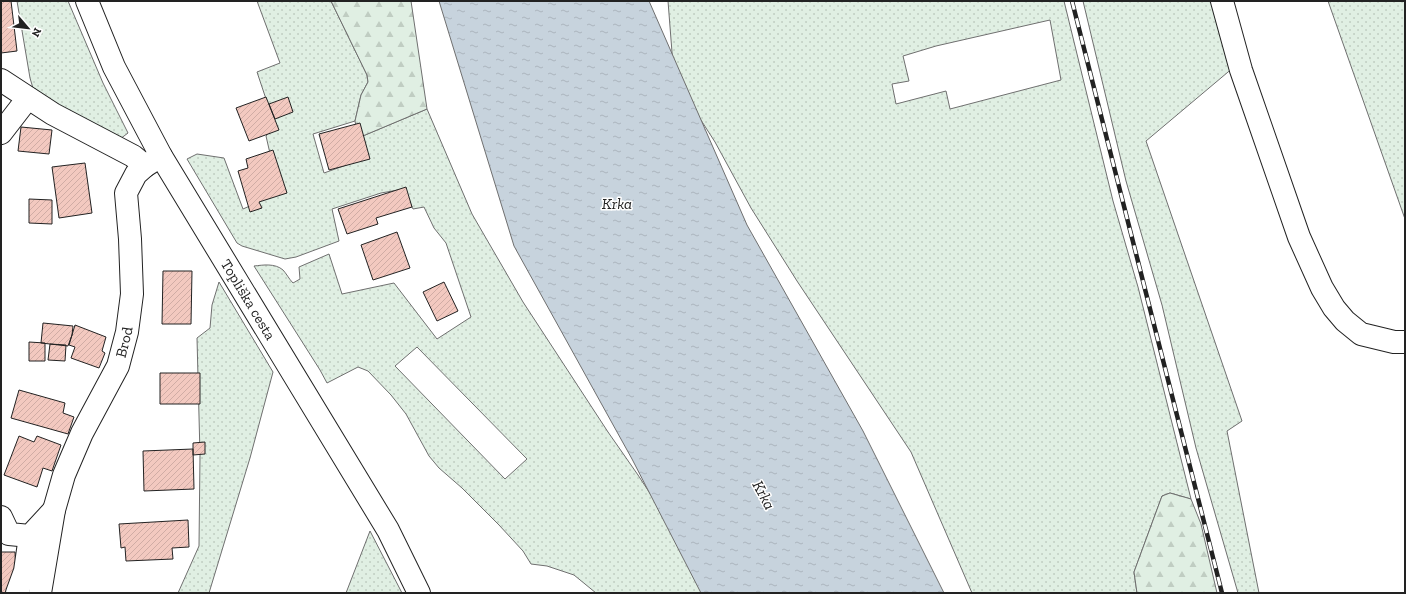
<svg xmlns="http://www.w3.org/2000/svg" width="1406" height="594" font-family="'Zilla Slab',serif">
<style>
.grass{fill:url(#grass-dots);stroke:#6f6f6f;fill-rule:evenodd}
.forest{fill:url(#forest-firs);stroke:#6f6f6f}
.water{fill:url(#water-ripples);stroke:#6f6f6f}
.building{fill:url(#building-hatch);stroke:#222}
.lines{fill:none;stroke-linecap:round;stroke-linejoin:round}
.minor-casing{stroke:#222;stroke-width:24}
.major-casing{stroke:#222;stroke-width:24}
.minor{stroke:#fff;stroke-width:22}
.major{stroke:#fff;stroke-width:22}
.rail-casing{stroke:#222;stroke-width:4.5}
.rail{stroke:#fff;stroke-width:3;stroke-dasharray:9;stroke-linecap:butt}
.labels{text-anchor:middle;dominant-baseline:central;stroke-width:3;stroke-linejoin:round;paint-order:stroke}
.street-label{font-size:15px;fill:#222;stroke:#fff}
.water-label{font-size:16px;font-style:italic;fill:#222;stroke:#fff}
</style>
<defs>
<pattern id="grass-dots" width="8" height="8" patternUnits="userSpaceOnUse"><rect width="8" height="8" fill="#e0efe3"/><path d="M2 2h.1M6 6h.1" fill="none" stroke="#c0cdc2" stroke-width="1.8" stroke-linecap="round"/></pattern>
<pattern id="forest-firs" width="22" height="20" patternUnits="userSpaceOnUse"><rect width="22" height="20" fill="#e0efe3"/><path d="M5 1l3.5 6h-7zM16 11l3.5 6h-7z" fill="#c0cdc2"/></pattern>
<pattern id="water-ripples" width="26" height="14" patternUnits="userSpaceOnUse"><rect width="26" height="14" fill="#c7d3dd"/><path d="M2 4q2-2 4 0t4 0M15 11q2-2 4 0t4 0" fill="none" stroke="#abb5bd"/></pattern>
<pattern id="building-hatch" width="6" height="6" patternUnits="userSpaceOnUse"><rect width="6" height="6" fill="#f3c9c0"/><path d="M-1 1l2-2M0 6l6-6M5 7l2-2" fill="none" stroke="#d0aca5"/></pattern>
</defs>
<rect width="100%" height="100%" fill="#fff"/>
<!-- grass -->
<path class="grass" d="M17,1H68L103,83L128,133L116,142L35,95L30,78Z
M257,1H331L367,75L368,82L361,95L355,121L313,134L324,173L363,159L358,138L427,109L472,214L523,302L608,432L638,475L670,524L708,593H596L574,575L547,566L531,564L523,551L499,525L462,488L439,468L429,456L406,414L391,395L368,371L358,367L327,383L320,370L254,266C263,265 275,263 283,270C286,273 289,279 293,283L300,279L299,267L329,254L342,294L394,283L437,339L471,317L446,243L434,228L424,207L413,209L404,189L381,193L332,209L339,241L296,257L285,259L242,246L237,243L187,159L197,154L224,158L243,209L252,205L277,184L266,136L275,126L257,72L280,63ZM417,347L527,459L505,479L395,366Z
M668,1H1064L1113,201L1138,287L1191,499L1170,493L1162,496L1134,572L1137,593H972L911,452L797,281L751,208L715,142L674,78ZM1050,20L1061,80L950,109L946,91L896,104L892,84L909,81L903,56L936,46Z
M1083,1H1215L1234,67L1146,141L1242,421L1227,431L1259,593H1238L1196,448L1162,305L1126,181Z
M1328,1H1405V219Z
M219,282L273,372L250,458L209,593H178L199,546L200,455L197,338L210,328L212,305Z
M370,531L402,593H346Z"/>
<!-- forest -->
<path class="forest" d="M331,1H411L427,109L358,138L355,121L361,95L368,82L367,75Z
M1170,493L1191,499L1201,524L1217,593H1137L1134,572L1162,496Z"/>
<!-- water -->
<path class="water" d="M439,1H649L747,225L863,431L944,593H701L632,459L514,246Z"/>
<!-- building -->
<path class="building" d="M1,1H11L17,51L1,53Z
M266,97L279,130L249,141L236,108Z
M288,97L293,112L275,119L269,104Z
M360,123L370,159L329,170L319,134Z
M21,127L52,130L49,154L18,151Z
M273,150L287,193L259,202L262,208L250,212L238,171L248,168L246,159Z
M85,163L92,213L59,218L52,167Z
M406,187L412,207L376,218L378,224L347,234L338,209Z
M29,199L52,200V224L29,223Z
M397,232L410,268L373,280L361,245Z
M163,271H192L191,324H162Z
M444,282L458,311L437,321L423,292Z
M43,323L73,326L72,335L68,346L41,343Z
M75,325L106,337L102,351L105,353L99,368L71,358L75,347L69,345Z
M29,342L45,343V361H29Z
M50,344L66,345L65,361L48,360Z
M160,373H200V404H160Z
M19,390L65,403L63,413L74,417L68,434L11,418Z
M19,436L34,442L37,436L61,445L52,471L43,468L37,487L4,475Z
M205,442V454L193,455V443Z
M193,449L194,489L144,491L143,451Z
M188,520L189,547L172,548L173,559L126,561L125,547L121,548L119,524Z
M1,552H15L17,593H1Z"/>
<g class="lines">
<!-- minor casing -->
<g class="minor-casing">
<g id="minor">
<path d="M1222,1L1241,70L1299,237L1322,288L1334,308L1345,321L1361,334L1394,342H1405"/>
<path d="M1,80L53,114L133,156L145,166"/>
<path d="M1,133L28,98"/>
<path d="M1,517L9,534L30,536L54,510"/>
<path d="M17,593L25,571L30,536"/>
<path id="s1" d="M40,593L54,510L64,475L82,433L118,366L127,332L132,294L130,239L126,193L136,174L145,166L161,156"/>
</g>
</g>
<!-- major casing -->
<g class="major-casing">
<g id="major">
<path id="s2" d="M87,1L114,67L161,156L388,530L419,593"/>
</g>
</g>
<!-- minor -->
<use href="#minor" class="minor"/>
<!-- major -->
<use href="#major" class="major"/>
<!-- rail casing -->
<g class="rail-casing">
<path id="rail" d="M1072,1L1222,593"/>
</g>
<!-- rail -->
<use href="#rail" class="rail"/>
</g>
<g class="labels">
<!-- street labels -->
<g class="street-label">
<text stroke="none"><textPath href="#s2" startOffset="340">Topliška cesta</textPath></text>
<text stroke="none"><textPath href="#s1" startOffset="267">Brod</textPath></text>
</g>
<!-- water labels -->
<g class="water-label">
<text x="617" y="203">Krka</text>
<text transform="translate(764 495) rotate(62)">Krka</text>
</g>
</g>
<!-- border -->
<rect width="1406" height="594" fill="none" stroke="#222222" stroke-width="4"/>
<!-- north arrow -->
<g transform="translate(28 28) rotate(118)" stroke="#ffffff" stroke-width="3" paint-order="stroke">
<path d="M0-3L7 15L0 10L-7 15Z" fill="#222222"/>
<text y="-6" font-size="11" font-weight="bold" text-anchor="middle" fill="#222222">N</text>
</g>
</svg>
